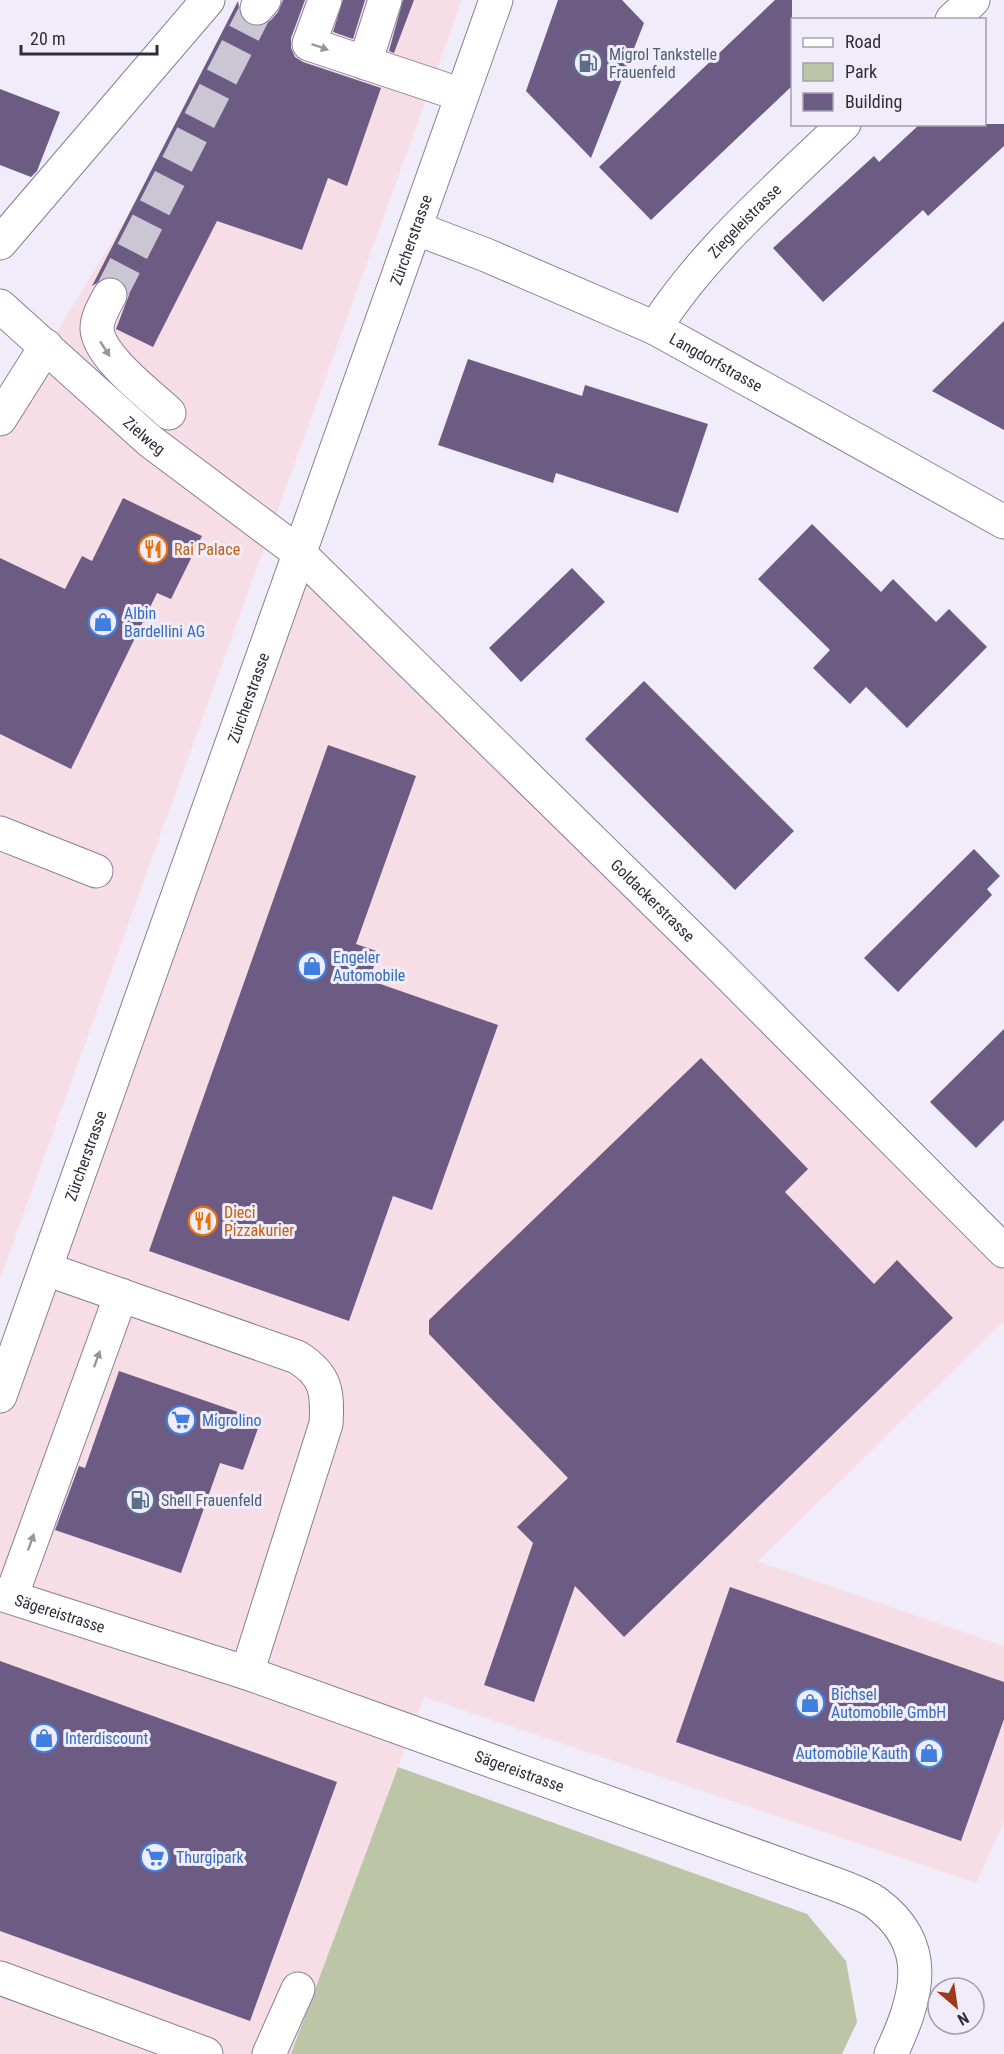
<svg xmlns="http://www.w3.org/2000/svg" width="1004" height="2054" font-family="'Roboto Condensed',sans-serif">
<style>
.commercial{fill:#f7dde6}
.green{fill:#bcc5a5}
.building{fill:#6c5c83}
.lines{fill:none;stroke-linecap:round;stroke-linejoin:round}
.minor-tunnel{stroke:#cbc6d4;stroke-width:33;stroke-dasharray:33 16;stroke-linecap:butt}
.minor-casing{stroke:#897d9d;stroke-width:35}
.major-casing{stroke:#897d9d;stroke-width:35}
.minor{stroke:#fff;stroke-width:33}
.major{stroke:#fff;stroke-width:33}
.oneway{fill:#98969c}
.labels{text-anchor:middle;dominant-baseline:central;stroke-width:6;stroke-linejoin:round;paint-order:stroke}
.service-label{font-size:16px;fill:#4e5e75;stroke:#f1ecfa;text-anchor:start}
.street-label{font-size:16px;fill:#322c3a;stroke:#f1ecfa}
.food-label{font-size:16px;fill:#c56008;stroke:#f1ecfa;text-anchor:start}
.shop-label{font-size:16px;fill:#366cbe;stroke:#f1ecfa;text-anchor:start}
</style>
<rect width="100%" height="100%" fill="#f1ecfa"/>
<!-- commercial -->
<path class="commercial" d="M261,0H462L0,1279V424Z
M298,552L1004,1270V1321L758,1561L1004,1646V1822L976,1883L424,1697L291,2054H0V1401Z"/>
<!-- green -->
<path class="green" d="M398,1767L807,1914L846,1961L857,2022L842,2054H291Z"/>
<!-- building -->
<path class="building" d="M283,0H305L291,38V48L295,57L303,62L381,88L347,186L328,178L302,250L217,221L153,347L116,329L129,295L126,285L119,278L109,276L92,286L238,1L240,15L245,22L254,26L264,25L271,20L278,12Z
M343,0H365L353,39L333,32Z
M403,0H414L394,53L389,51Z
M558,0H622L644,23L591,158L526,91Z
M775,0H792V86L651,220L599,167Z
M0,89L60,112L37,171L31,177L0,165Z
M920,124H1004V146L928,216L923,210L823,302L773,248L874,156L879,162Z
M1004,321V430L932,391Z
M468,359L582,396L585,385L708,424L678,513L556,473L553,483L438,445Z
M123,498L202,536L171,599L157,593L71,769L0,734V558L65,589L82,556L92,561Z
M812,524L881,592L893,579L936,622L949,609L987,647L907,728L866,687L850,704L813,668L830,650L758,579Z
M572,568L605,602L521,682L489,648Z
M644,681L794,831L735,890L585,739Z
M328,745L416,776L356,944L379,952L369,980L498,1025L432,1210L393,1196L349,1321L149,1251Z
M974,849L1000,876L987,889L992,895L898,992L864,958Z
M1004,1029V1120L976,1148L930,1102Z
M701,1058L808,1169L785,1192L874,1284L897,1260L953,1318L624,1637L575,1586L534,1702L484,1685L533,1543L517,1527L568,1478L429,1334V1320Z
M119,1371L261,1420L243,1470L220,1463L181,1573L55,1530L79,1466L85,1468Z
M730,1587L1004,1682V1719L961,1841L676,1742Z
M0,1661L337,1782L250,2021L0,1931Z"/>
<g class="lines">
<!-- minor-tunnel -->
<path class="minor-tunnel" d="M110,295L257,8"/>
<!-- minor casing -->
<g class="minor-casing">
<g id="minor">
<path d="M325,0L309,44L462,95"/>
<path d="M257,8L264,0"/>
<path d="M952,20L973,0"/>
<path d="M365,63L385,0"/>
<path id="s1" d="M415,228L486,255L655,328L1004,522"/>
<path d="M0,243L208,0"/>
<path d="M110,295C104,306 97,317 97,329C99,357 149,394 169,413"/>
<path id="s2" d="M0,306L150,441L298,552L716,962L1004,1251"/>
<path id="s3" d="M655,328C705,250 777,189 844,124"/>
<path d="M0,419L46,346"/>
<path d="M0,833L96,871"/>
<path d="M46,1269L297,1357C326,1375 328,1391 326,1424L247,1673"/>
<path id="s4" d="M0,1594L247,1673L790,1868C811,1876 859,1891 875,1902C934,1945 917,1998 891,2054"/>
<path d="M11,1597L121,1295"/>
<path d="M0,1978L206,2054"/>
<path d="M269,2054L298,1989"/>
</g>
</g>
<!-- major casing -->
<g class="major-casing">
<g id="major">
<path id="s5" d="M0,1396L496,0"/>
</g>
</g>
<!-- minor -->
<use href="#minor" class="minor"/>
<!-- major -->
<use href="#major" class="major"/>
</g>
<!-- one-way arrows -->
<defs><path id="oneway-solid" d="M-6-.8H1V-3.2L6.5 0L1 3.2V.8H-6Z" transform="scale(1.5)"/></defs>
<g class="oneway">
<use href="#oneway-solid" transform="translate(320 47) rotate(19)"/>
<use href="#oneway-solid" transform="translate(105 349) rotate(57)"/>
<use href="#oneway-solid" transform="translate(97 1359) rotate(-70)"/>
<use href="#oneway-solid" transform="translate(31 1542) rotate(-70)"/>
</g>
<!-- icons -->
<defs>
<g id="fuel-ring" transform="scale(1.5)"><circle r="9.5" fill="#f1ecfa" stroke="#5c6f8a" stroke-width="1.5"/><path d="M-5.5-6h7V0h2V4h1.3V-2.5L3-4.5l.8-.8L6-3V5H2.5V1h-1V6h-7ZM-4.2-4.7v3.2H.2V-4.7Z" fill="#5c6f8a"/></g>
<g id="restaurant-ring" transform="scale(1.5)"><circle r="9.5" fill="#f1ecfa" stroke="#e8710a" stroke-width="1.5"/><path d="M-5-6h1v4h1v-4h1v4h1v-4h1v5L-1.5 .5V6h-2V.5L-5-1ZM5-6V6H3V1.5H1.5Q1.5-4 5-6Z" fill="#e8710a"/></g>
<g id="shop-ring" transform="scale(1.5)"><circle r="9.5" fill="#f1ecfa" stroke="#3f7fe0" stroke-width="1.5"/><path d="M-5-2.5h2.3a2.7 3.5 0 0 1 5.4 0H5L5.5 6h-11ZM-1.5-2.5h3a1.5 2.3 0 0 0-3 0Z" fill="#3f7fe0"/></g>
<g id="supermarket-ring" transform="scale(1.5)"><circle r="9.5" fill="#f1ecfa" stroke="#3f7fe0" stroke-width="1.5"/><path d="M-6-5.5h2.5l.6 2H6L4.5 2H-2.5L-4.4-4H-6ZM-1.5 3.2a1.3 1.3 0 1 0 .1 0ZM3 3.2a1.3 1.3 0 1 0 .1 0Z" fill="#3f7fe0"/></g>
</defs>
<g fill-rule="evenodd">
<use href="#fuel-ring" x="588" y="63"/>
<use href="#restaurant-ring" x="153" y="549"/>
<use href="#shop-ring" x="103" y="622"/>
<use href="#shop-ring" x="312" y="966"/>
<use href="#restaurant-ring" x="203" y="1221"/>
<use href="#supermarket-ring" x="181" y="1420"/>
<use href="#fuel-ring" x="140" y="1500"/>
<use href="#shop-ring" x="810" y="1703"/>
<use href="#shop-ring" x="44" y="1738"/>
<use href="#shop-ring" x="929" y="1753"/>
<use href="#supermarket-ring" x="155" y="1857"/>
</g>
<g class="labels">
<!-- service labels -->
<g class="service-label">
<text x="609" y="54">Migrol Tankstelle<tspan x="609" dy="18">Frauenfeld</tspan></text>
<text x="161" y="1500">Shell Frauenfeld</text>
</g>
<!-- street labels -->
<g class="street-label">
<text stroke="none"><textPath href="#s3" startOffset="140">Ziegeleistrasse</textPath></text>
<text stroke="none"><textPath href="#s5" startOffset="1227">Zürcherstrasse</textPath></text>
<text stroke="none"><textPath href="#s1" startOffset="330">Langdorfstrasse</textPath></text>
<text stroke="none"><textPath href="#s2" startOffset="194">Zielweg</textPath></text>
<text stroke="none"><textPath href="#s5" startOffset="741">Zürcherstrasse</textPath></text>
<text stroke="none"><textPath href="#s2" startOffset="884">Goldackerstrasse</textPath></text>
<text stroke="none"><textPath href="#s5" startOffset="255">Zürcherstrasse</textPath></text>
<text stroke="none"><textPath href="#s4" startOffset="63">Sägereistrasse</textPath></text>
<text stroke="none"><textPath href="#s4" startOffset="549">Sägereistrasse</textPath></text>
</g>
<!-- food labels -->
<g class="food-label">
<text x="174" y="549">Rai Palace</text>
<text x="224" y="1212">Dieci<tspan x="224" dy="18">Pizzakurier</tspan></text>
</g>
<!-- shop labels -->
<g class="shop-label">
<text x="124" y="613">Albin<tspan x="124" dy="18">Bardellini AG</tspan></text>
<text x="333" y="957">Engeler<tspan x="333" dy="18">Automobile</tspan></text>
<text x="202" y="1420">Migrolino</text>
<text x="831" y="1694">Bichsel<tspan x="831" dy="18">Automobile GmbH</tspan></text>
<text x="65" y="1738">Interdiscount</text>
<text x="908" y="1753" text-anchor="end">Automobile Kauth</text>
<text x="176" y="1857">Thurgipark</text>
</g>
</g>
<!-- legend -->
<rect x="791" y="18" width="195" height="108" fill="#f1ecfa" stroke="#a59fad" stroke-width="1.5"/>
<rect x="803" y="38" width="30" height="9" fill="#ffffff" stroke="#a59fad" stroke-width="1.5"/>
<text x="845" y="48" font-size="18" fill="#322c3a">Road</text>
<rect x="803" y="63" width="30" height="18" fill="#bcc5a5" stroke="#a59fad" stroke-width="1.5"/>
<text x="845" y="78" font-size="18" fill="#322c3a">Park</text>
<rect x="803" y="93" width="30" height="18" fill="#6c5c83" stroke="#a59fad" stroke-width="1.5"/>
<text x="845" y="108" font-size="18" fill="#322c3a">Building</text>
<!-- north arrow -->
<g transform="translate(956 2006) rotate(151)"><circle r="28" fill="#f1ecfa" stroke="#a59fad" stroke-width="1.5"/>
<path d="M0-4.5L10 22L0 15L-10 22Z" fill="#a0391a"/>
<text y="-9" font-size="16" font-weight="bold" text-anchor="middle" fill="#322c3a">N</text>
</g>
<!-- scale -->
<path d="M21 45v9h136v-9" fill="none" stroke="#322c3a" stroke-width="3"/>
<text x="30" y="45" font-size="18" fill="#322c3a" stroke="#f1ecfa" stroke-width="4.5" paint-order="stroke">20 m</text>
</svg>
